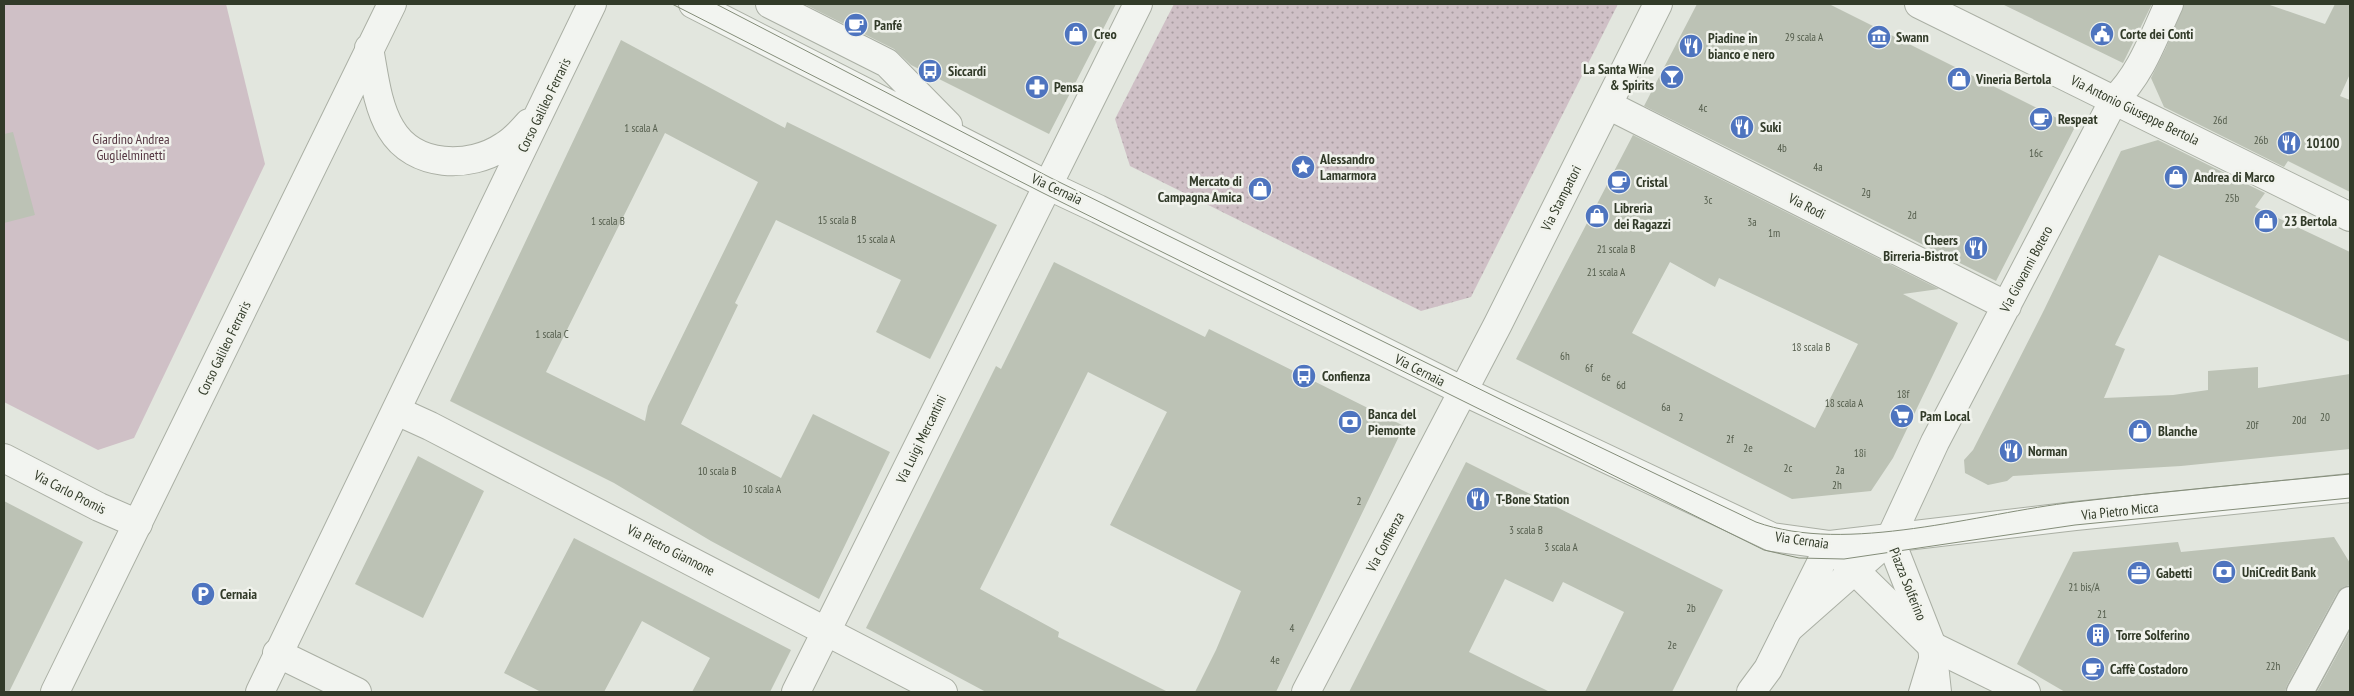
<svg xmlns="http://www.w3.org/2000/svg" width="2354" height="696" font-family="'PT Sans Narrow',sans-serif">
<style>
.grass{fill:url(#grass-dots)}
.park{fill:#cfc0c6}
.building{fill:#bcc2b5;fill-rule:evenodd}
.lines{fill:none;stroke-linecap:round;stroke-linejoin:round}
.service-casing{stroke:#aaafa4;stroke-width:20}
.pedestrian-casing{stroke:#aaafa4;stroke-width:29}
.minor-casing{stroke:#aaafa4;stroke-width:30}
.tertiary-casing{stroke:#aaafa4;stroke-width:30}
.service{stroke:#f2f4f0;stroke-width:18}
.pedestrian{stroke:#f2f4f0;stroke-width:26}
.minor{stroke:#f2f4f0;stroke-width:28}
.tertiary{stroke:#f2f4f0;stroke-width:28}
.tram{stroke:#848d79;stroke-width:1}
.labels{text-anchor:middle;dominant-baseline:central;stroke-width:5;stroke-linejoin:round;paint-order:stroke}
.number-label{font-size:11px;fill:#545d4c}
.poi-label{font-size:14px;font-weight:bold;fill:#323b29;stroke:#f1f3ed;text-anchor:start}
.street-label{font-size:14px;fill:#323b29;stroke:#f1f3ed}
.park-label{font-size:14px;fill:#553742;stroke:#f1f3ed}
</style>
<defs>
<pattern id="grass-dots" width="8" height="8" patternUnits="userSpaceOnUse" patternTransform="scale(1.25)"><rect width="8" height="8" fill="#cfc0c6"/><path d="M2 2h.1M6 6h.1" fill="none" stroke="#a99da1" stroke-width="1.8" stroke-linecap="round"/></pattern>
</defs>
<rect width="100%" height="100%" fill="#e2e6de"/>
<!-- grass -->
<path class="grass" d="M1174,4H1618L1471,297L1421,311L1130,166L1115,119Z"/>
<!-- park -->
<path class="park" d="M4,4H226L265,164L134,438L98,450L4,402Z"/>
<!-- building -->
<path class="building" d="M804,4H1116L1049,134L911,65L894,49Z
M1697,4H1829L2075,127L1996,281L1644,106Z
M2002,4H2152L2123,63Z
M2184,4H2267L2325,24L2335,4H2350V74L2340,96L2350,100V192L2288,161L2284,167L2164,107L2151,78L2166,48Z
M621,40L785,128L787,122L997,225L930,359L876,332L901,280L776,220L735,303L738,305L681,424L781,478L813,414L890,452L819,599L711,541L614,483L450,401ZM665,133L758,182L648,406L645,421L546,372Z
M13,132L35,215L4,223V134Z
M1633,135L1939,289L1903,294L1958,323L1893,458L1871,491L1792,499L1516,359ZM1670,262L1715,287L1719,278L1858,344L1815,428L1632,333Z
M2158,140L2265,193L2255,207L2350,252V342L2159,255L2115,345L2125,349L2104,398L2173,395L2208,390V371L2258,367V388L2350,374V449L2181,466L2013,476L2007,481L1988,485L1965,473L1964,460L1973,450L2044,310L2121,151Z
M1054,262L1205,337L1209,329L1404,426L1276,692H1195L1216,650L1241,591L1110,525L1167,412L1088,372L980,589L1059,632L1058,637L1168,692H986L866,628L996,366L1001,369Z
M418,456L484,491L423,618L355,584Z
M1466,462L1723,590L1672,692H1585L1624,612L1563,582L1553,602L1505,579L1469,652L1550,692H1349Z
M4,501L83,542L9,692H4Z
M2334,537L2350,563V585L2343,587L2337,593L2287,685L2285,692H2065L2017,664L2073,552L2178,542L2181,552Z
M574,538L791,650L770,692H692L710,658L642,621L604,692H541L504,673Z
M2350,631V692H2317Z"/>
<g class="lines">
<!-- service casing -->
<g class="service-casing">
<path id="service" d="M1918,692L1928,659"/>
</g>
<!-- pedestrian casing -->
<g class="pedestrian-casing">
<path id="pedestrian" d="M2300,692L2350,600"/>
</g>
<!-- minor casing -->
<g class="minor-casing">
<path id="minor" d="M1919,4L2350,217
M1608,105L2007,306
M397,411L430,426L943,692
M4,458L99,507L138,524
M1841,557L1932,646L2026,692
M1788,629L1890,539L1935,442L2114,100C2141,75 2154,36 2169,4
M277,653L357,692
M796,692L1138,4
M1306,692L1498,324L1658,4"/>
</g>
<!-- tertiary casing -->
<g class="tertiary-casing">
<path id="tertiary" d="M693,4L1047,185L1098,209L1463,391L1772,537L1830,545L2075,516L2350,488
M770,4L887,63L948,125
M369,48C374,75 377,106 391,129C414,168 470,169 504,146C514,140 522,131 529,123
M1890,539L1932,646L1937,692
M55,692L392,4
M260,692L592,4
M1751,692L1768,669L1830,545"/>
</g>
<!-- service -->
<use href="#service" class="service"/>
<!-- pedestrian -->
<use href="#pedestrian" class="pedestrian"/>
<!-- minor -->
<use href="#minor" class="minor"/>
<!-- tertiary -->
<use href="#tertiary" class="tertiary"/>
<!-- tram -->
<path class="tram" d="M672,4L1043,193L1764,550L1799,558L1844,559L2075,525L2350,498
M716,4L1051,178L1506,402L1756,522C1847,555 1979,513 2075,502C2166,491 2258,483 2350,474"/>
</g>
<!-- icons -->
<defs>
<g id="cafe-disc" transform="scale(1.25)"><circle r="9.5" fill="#4e74bf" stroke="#f1f3ed"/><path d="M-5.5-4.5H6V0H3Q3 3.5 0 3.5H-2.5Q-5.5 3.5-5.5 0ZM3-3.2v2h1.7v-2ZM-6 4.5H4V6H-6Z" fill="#fff"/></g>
<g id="shop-disc" transform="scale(1.25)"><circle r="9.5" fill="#4e74bf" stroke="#f1f3ed"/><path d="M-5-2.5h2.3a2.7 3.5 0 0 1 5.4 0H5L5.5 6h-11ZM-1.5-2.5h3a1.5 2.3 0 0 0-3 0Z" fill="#fff"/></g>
<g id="civic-disc" transform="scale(1.25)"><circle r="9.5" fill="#4e74bf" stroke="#f1f3ed"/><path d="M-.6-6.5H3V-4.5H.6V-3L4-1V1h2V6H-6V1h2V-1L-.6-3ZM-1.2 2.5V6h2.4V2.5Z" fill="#fff"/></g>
<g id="museum-disc" transform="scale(1.25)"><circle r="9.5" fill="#4e74bf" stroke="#f1f3ed"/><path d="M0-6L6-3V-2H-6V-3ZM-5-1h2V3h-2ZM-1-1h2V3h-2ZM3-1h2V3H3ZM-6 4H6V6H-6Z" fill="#fff"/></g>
<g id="restaurant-disc" transform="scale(1.25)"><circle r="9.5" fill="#4e74bf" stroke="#f1f3ed"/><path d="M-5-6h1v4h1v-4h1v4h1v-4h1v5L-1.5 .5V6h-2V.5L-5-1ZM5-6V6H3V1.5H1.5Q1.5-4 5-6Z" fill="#fff"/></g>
<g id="bus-disc" transform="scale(1.25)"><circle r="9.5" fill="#4e74bf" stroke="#f1f3ed"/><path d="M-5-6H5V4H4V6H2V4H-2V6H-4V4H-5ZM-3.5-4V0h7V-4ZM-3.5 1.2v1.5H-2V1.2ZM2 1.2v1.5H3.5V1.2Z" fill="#fff"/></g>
<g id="bar-disc" transform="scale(1.25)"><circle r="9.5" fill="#4e74bf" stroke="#f1f3ed"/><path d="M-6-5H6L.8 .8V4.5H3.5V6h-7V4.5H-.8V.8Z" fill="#fff"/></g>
<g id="pharmacy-disc" transform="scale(1.25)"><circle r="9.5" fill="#4e74bf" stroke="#f1f3ed"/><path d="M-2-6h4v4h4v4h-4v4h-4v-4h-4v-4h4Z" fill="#fff"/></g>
<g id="sight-disc" transform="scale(1.25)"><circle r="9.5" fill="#4e74bf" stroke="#f1f3ed"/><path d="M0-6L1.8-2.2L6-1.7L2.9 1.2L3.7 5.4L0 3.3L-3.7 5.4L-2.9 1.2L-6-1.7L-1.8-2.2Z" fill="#fff"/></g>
<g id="supermarket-disc" transform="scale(1.25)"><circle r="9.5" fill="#4e74bf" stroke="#f1f3ed"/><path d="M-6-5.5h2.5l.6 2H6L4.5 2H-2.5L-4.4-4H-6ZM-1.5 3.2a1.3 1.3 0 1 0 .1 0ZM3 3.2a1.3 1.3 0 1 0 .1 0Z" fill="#fff"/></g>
<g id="bank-disc" transform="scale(1.25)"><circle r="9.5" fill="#4e74bf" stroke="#f1f3ed"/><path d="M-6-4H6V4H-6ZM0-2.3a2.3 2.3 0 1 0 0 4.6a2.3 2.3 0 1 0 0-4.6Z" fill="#fff"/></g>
<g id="office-disc" transform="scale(1.25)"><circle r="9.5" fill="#4e74bf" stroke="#f1f3ed"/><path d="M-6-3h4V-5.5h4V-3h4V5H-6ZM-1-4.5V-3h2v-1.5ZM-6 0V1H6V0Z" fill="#fff"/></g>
<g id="parking-disc" transform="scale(1.25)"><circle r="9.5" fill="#4e74bf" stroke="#f1f3ed"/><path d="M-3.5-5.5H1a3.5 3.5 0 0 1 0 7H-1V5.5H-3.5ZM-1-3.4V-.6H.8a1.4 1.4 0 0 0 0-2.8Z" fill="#fff"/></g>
<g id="building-disc" transform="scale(1.25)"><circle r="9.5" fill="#4e74bf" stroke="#f1f3ed"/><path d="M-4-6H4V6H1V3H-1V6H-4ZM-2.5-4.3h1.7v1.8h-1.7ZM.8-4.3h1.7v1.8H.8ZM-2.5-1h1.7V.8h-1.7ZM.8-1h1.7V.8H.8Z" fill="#fff"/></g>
</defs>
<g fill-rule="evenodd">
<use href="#cafe-disc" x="856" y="25"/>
<use href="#shop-disc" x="1076" y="34"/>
<use href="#civic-disc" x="2102" y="34"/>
<use href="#museum-disc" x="1879" y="37"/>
<use href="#restaurant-disc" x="1691" y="46"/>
<use href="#bus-disc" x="930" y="71"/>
<use href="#bar-disc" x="1672" y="77"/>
<use href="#shop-disc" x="1959" y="79"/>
<use href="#pharmacy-disc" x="1037" y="87"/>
<use href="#cafe-disc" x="2041" y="119"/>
<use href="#restaurant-disc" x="1742" y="127"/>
<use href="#restaurant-disc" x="2289" y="143"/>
<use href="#sight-disc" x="1303" y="167"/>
<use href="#shop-disc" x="2176" y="177"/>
<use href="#cafe-disc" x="1619" y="182"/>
<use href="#shop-disc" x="1260" y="189"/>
<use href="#shop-disc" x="1597" y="216"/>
<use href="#shop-disc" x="2266" y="221"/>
<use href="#restaurant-disc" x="1976" y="248"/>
<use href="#bus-disc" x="1304" y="376"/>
<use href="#supermarket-disc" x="1902" y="416"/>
<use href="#bank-disc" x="1350" y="422"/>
<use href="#shop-disc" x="2140" y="431"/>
<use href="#restaurant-disc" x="2011" y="451"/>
<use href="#restaurant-disc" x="1478" y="499"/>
<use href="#bank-disc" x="2224" y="572"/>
<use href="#office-disc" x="2139" y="573"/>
<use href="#parking-disc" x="203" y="594"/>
<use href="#building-disc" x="2098" y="635"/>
<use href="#cafe-disc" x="2093" y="669"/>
</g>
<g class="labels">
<!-- number labels -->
<g class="number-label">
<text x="1804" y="37">29 scala A</text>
<text x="1703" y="108">4c</text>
<text x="2220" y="120">26d</text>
<text x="641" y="128">1 scala A</text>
<text x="2261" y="140">26b</text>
<text x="1782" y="148">4b</text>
<text x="2036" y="153">16c</text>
<text x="1818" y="167">4a</text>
<text x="1866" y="192">2g</text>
<text x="2232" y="198">25b</text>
<text x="1708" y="200">3c</text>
<text x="1912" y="215">2d</text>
<text x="837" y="220">15 scala B</text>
<text x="608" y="221">1 scala B</text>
<text x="1752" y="222">3a</text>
<text x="1774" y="233">1m</text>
<text x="876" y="239">15 scala A</text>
<text x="1616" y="249">21 scala B</text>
<text x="1606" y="272">21 scala A</text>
<text x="552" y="334">1 scala C</text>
<text x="1811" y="347">18 scala B</text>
<text x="1565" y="356">6h</text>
<text x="1589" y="368">6f</text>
<text x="1606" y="377">6e</text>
<text x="1621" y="385">6d</text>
<text x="1903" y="394">18f</text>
<text x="1844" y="403">18 scala A</text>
<text x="1666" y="407">6a</text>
<text x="1681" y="417">2</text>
<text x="2325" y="417">20</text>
<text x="2299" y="420">20d</text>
<text x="2252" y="425">20f</text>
<text x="1730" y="439">2f</text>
<text x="1748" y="448">2e</text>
<text x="1860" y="453">18i</text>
<text x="1788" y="468">2c</text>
<text x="1840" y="470">2a</text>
<text x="717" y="471">10 scala B</text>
<text x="1837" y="485">2h</text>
<text x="762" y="489">10 scala A</text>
<text x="1359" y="501">2</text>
<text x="1526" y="530">3 scala B</text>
<text x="1561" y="547">3 scala A</text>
<text x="2084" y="587">21 bis/A</text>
<text x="1691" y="608">2b</text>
<text x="2102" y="614">21</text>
<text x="1292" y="628">4</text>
<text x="1672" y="645">2e</text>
<text x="1275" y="660">4e</text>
<text x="2273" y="666">22h</text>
</g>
<!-- poi labels -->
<g class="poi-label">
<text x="874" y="25">Panfé</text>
<text x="1094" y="34">Creo</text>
<text x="2120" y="34">Corte dei Conti</text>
<text x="1896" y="37">Swann</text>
<text x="1708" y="38">Piadine in<tspan x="1708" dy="16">bianco e nero</tspan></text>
<text x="1654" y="69" text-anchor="end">La Santa Wine<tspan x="1654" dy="16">&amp; Spirits</tspan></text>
<text x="948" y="71">Siccardi</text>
<text x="1976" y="79">Vineria Bertola</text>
<text x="1054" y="87">Pensa</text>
<text x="2058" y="119">Respeat</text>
<text x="1760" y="127">Suki</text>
<text x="2306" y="143">10100</text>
<text x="1320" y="159">Alessandro<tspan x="1320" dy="16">Lamarmora</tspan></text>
<text x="2194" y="177">Andrea di Marco</text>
<text x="1242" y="181" text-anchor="end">Mercato di<tspan x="1242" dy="16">Campagna Amica</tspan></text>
<text x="1636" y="182">Cristal</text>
<text x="1614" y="208">Libreria<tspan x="1614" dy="16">dei Ragazzi</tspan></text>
<text x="2284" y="221">23 Bertola</text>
<text x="1958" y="240" text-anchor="end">Cheers<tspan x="1958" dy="16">Birreria-Bistrot</tspan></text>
<text x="1322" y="376">Confienza</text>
<text x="1368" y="414">Banca del<tspan x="1368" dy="16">Piemonte</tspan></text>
<text x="1920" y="416">Pam Local</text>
<text x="2158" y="431">Blanche</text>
<text x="2028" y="451">Norman</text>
<text x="1496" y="499">T-Bone Station</text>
<text x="2242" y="572">UniCredit Bank</text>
<text x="2156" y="573">Gabetti</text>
<text x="220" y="594">Cernaia</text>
<text x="2116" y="635">Torre Solferino</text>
<text x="2110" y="669">Caffè Costadoro</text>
</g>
<!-- street labels -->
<g class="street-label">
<text transform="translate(544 105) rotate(-64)">Corso Galileo Ferraris</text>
<text transform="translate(2135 110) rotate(26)">Via Antonio Giuseppe Bertola</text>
<text transform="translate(1057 189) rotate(25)">Via Cernaia</text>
<text transform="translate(1561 198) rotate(-63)">Via Stampatori</text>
<text transform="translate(1807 206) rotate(27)">Via Rodi</text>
<text transform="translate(2026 269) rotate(-62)">Via Giovanni Botero</text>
<text transform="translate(224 348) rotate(-64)">Corso Galileo Ferraris</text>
<text transform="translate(1420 370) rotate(27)">Via Cernaia</text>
<text transform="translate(921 439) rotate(-64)">Via Luigi Mercantini</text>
<text transform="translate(70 492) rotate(27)">Via Carlo Promis</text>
<text transform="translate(2120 511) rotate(-6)">Via Pietro Micca</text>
<text transform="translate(1802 540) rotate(8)">Via Cernaia</text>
<text transform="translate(1385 542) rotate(-62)">Via Confienza</text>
<text transform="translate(671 550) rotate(27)">Via Pietro Giannone</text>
<text transform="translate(1908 584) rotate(68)">Piazza Solferino</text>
</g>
<!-- park labels -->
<g class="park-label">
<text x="131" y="139">Giardino Andrea<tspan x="131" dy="16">Guglielminetti</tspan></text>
</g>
</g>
<!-- border -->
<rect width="2354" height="696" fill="none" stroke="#323b29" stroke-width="10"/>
</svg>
